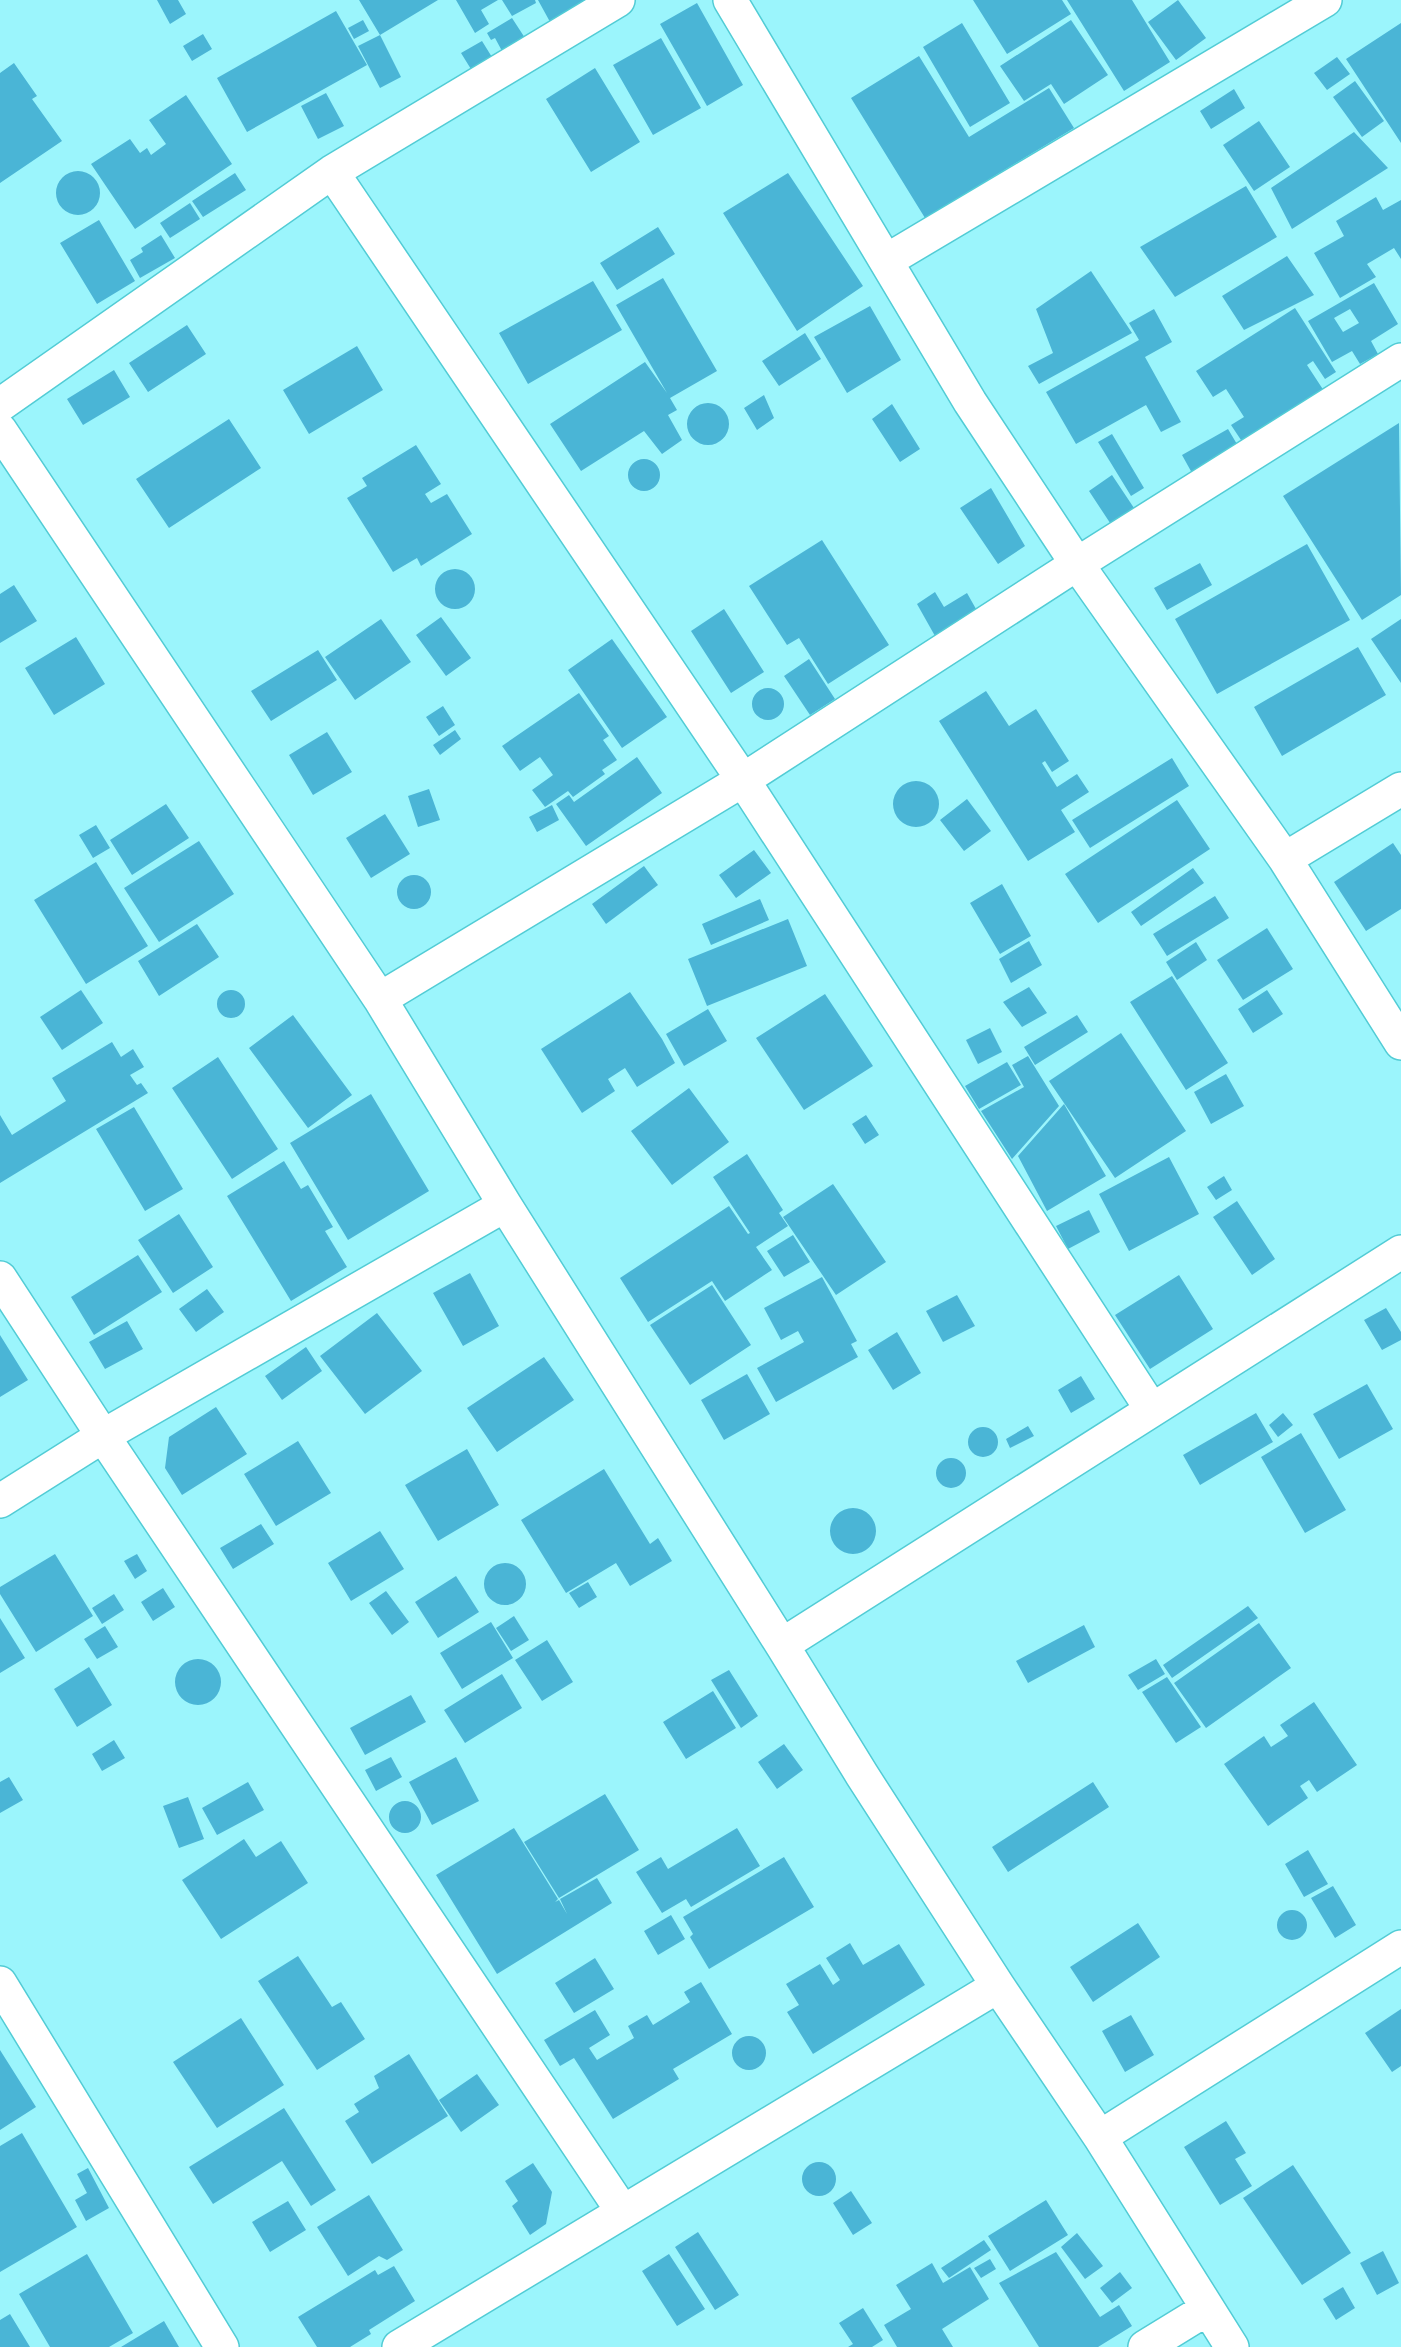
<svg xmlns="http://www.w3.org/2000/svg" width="1401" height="2347" font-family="'PT Sans Narrow',sans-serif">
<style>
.building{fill:#4ab5d6;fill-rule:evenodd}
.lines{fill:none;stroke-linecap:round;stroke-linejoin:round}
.street-casing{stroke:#52ccd5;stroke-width:36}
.street{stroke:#fff;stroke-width:33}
</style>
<rect width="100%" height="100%" fill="#9bf5fc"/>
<!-- building -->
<path class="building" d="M157,0H178L186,14L170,24Z
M359,0H438L380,35Z
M456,0H498L481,10L489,24L475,33Z
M502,0H535L536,3L512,16Z
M538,0H585L580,3L586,13L555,31Z
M973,0H1062L1071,14L1007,54Z
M1067,0H1132L1170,62L1124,91Z
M1178,0L1206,38L1176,60L1148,22Z
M697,3L743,85L707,106L660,24Z
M336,11L367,65L247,132L217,78Z
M512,18L525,38L502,51L495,38L491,40L487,33Z
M363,20L369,31L354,39L348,28Z
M1071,20L1108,75L1064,104L1051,84L1024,101L1000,66Z
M962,23L1010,103L970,127L923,47Z
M1401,23V143L1346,59Z
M203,34L212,49L192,61L183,46Z
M380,35L401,77L380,88L358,46Z
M661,38L701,108L653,135L613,65Z
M482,41L495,62L474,74L461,53Z
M919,56L969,137L1049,88L1074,128L925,218L851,98Z
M1337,57L1350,74L1327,90L1314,73Z
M14,63L37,96L32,99L62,141L0,183V73Z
M595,68L640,142L591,172L546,99Z
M1355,81L1384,121L1362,137L1333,97Z
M1234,89L1245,108L1211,129L1200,111Z
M326,93L344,126L318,139L301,106Z
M186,95L232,164L135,229L91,164L130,139L140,153L147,148L151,155L166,144L149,120Z
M1259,121L1290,167L1254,191L1223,145Z
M1354,132L1388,168L1292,229L1271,188Z
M56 193a22 22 0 1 1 44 0a22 22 0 1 1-44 0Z
M235,173L246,190L203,217L192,201Z
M788,173L863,286L797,331L723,213Z
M1246,186L1277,237L1175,297L1140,247Z
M1376,197L1383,210L1401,200V259L1394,248L1367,264L1376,277L1340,298L1314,253L1344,236L1336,221Z
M190,203L200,219L170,238L160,223Z
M99,220L135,281L97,304L60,243Z
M658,227L675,254L617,290L600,263Z
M161,235L175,258L140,278L130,260L143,252L141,248Z
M1287,256L1314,295L1244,330L1222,296Z
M1091,271L1132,333L1039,384L1028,366L1053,353L1036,309Z
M663,278L717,371L670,398L677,410L668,415L682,440L662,454L644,431L581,471L550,424L645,362L667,393L616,305Z
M593,281L622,330L528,384L499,333Z
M1374,283L1398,324L1371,341L1378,354L1360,364L1352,351L1332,362L1308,321ZM1350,309L1359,323L1343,332L1334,318Z
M870,306L901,360L847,393L814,337Z
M1295,308L1336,372L1325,379L1313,361L1307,365L1324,391L1243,443L1231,425L1244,417L1226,389L1213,397L1196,371Z
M1154,309L1172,342L1145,357L1181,422L1161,432L1146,405L1076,444L1046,392L1139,340L1129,323Z
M187,325L206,354L148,392L129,363Z
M805,333L821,359L779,386L762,361Z
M357,346L383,390L309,434L283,390Z
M114,370L130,397L83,425L67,399Z
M764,395L774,418L757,430L744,408Z
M687 424a21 21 0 1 1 42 0a21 21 0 1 1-42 0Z
M892,404L920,449L900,462L872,419Z
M229,419L261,468L169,528L136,479Z
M1399,423L1401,595L1362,620L1283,496Z
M1228,429L1244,456L1197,482L1182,455Z
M1112,434L1144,488L1131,496L1098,442Z
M416,445L441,484L425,494L431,503L447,494L472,534L421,566L417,558L393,572L347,498L367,486L362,478Z
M628 475a16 16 0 1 1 32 0a16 16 0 1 1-32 0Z
M1112,475L1140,517L1116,532L1089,491Z
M991,488L1025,546L998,564L960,508Z
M822,540L889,645L828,684L799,638L787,645L749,586Z
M1307,544L1350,620L1217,694L1175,619Z
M1200,563L1212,585L1167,610L1154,588Z
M435 589a20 20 0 1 1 40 0a20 20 0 1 1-40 0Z
M14,585L37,621L0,643V594Z
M935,592L944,607L967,593L980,616L954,624L935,636L917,604Z
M724,609L764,672L731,693L691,631Z
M441,617L471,658L446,676L416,635Z
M381,619L411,662L355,700L325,657Z
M1401,619V683L1371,639Z
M76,637L105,684L54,715L25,668Z
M612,639L667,717L622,748L568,670Z
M1358,647L1386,695L1282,756L1254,707Z
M318,650L337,680L271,721L251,691Z
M809,659L835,699L810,715L784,676Z
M752 704a16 16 0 1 1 32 0a16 16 0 1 1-32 0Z
M986,691L1009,726L1036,709L1069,761L1052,772L1045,761L1042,763L1057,787L1077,774L1089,792L1061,810L1075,832L1028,861L939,721Z
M579,693L609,736L603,740L617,760L602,770L605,774L573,797L568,791L545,807L532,790L553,775L540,757L520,771L502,746Z
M443,706L455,725L439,736L426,717Z
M455,730L461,739L440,755L433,745Z
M327,732L352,772L313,795L289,755Z
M637,757L662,793L586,846L556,804L569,795L574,802Z
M1172,758L1189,786L1090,848L1072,820Z
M893 804a23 23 0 1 1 46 0a23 23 0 1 1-46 0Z
M429,789L440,820L418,827L408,796Z
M967,799L991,831L964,851L940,820Z
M1177,800L1210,849L1098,923L1065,874Z
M166,804L189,838L132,875L110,840Z
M552,805L559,820L537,832L529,817Z
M385,814L410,854L371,878L346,838Z
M96,825L110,848L93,858L79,835Z
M199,841L234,894L159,942L124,888Z
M1393,843L1401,855V909L1366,931L1334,882Z
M754,850L771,873L736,898L719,875Z
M96,862L148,946L86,984L34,900Z
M644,866L658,885L606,924L592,904Z
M1193,868L1204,883L1141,926L1131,912Z
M397 892a17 17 0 1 1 34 0a17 17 0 1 1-34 0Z
M1002,884L1031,936L1000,954L970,903Z
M1215,896L1229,918L1167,956L1153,934Z
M760,899L769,920L711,945L702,924Z
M788,919L807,966L707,1006L688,959Z
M197,924L219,957L159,996L138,961Z
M1267,928L1293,969L1243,1000L1217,960Z
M1029,941L1042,965L1011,983L999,959Z
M1196,942L1207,960L1177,980L1166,962Z
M1172,976L1228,1063L1186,1090L1130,1002Z
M1029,987L1047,1013L1022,1027L1003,1002Z
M81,990L103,1023L62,1050L40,1017Z
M1267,990L1283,1014L1253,1033L1238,1009Z
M217 1004a14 14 0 1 1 28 0a14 14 0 1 1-28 0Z
M630,992L662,1039L675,1063L637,1087L625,1068L608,1079L615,1091L582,1113L541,1049Z
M825,994L873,1066L804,1110L756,1038Z
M708,1009L727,1041L684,1066L666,1034Z
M293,1015L352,1095L308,1128L249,1048Z
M1077,1015L1088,1032L1035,1065L1024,1047Z
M990,1028L1002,1052L978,1064L966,1040Z
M1121,1033L1186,1131L1115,1178L1049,1081Z
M112,1042L121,1057L133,1049L144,1067L130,1075L137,1085L141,1083L148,1093L0,1183V1115L12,1135L66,1101L52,1078Z
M1028,1056L1059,1106L1012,1159L981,1111L1024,1087L1012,1065Z
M218,1057L278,1149L232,1179L172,1088Z
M1007,1062L1021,1085L979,1109L965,1086Z
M1226,1074L1244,1106L1211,1124L1194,1092Z
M689,1088L729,1142L672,1185L631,1131Z
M371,1094L429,1191L348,1240L290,1143Z
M1064,1104L1106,1176L1047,1211L1018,1156Z
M134,1107L183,1189L145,1211L96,1129Z
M866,1115L879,1135L865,1144L852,1124Z
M747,1154L783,1210L779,1213L788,1226L756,1247L772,1270L725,1301L712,1281L648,1322L620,1278L729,1206L748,1234L750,1233L713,1177Z
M1169,1157L1199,1214L1129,1251L1099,1194Z
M284,1161L301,1189L308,1185L333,1227L325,1231L347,1267L291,1301L227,1196Z
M1224,1176L1232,1190L1216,1200L1207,1187Z
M833,1184L886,1262L836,1295L783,1217Z
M1237,1201L1275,1259L1252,1275L1213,1217Z
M1089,1210L1100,1232L1068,1249L1056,1226Z
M179,1214L213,1267L173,1293L138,1240Z
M793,1235L810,1262L784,1277L767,1251Z
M138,1255L162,1292L94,1335L71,1297Z
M470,1273L499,1326L463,1346L433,1293Z
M1179,1275L1213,1329L1150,1369L1115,1315Z
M822,1277L857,1341L851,1344L858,1357L776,1402L757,1368L804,1342L798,1331L781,1340L764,1308Z
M712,1285L751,1345L690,1385L650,1325Z
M207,1289L224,1312L196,1332L179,1309Z
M957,1295L975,1326L943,1342L926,1311Z
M1386,1308L1401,1332V1340L1382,1350L1364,1320Z
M377,1313L422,1371L365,1414L320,1356Z
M127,1321L143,1349L105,1369L89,1342Z
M897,1332L921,1373L893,1390L868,1350Z
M0,1335L28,1380L0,1397Z
M306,1347L322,1371L282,1400L265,1376Z
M544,1357L574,1400L497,1452L467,1408Z
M747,1374L770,1414L724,1440L701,1400Z
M1081,1376L1095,1399L1071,1413L1058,1390Z
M1367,1384L1393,1429L1339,1459L1313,1414Z
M216,1407L247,1454L182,1495L165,1468L169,1437Z
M1256,1413L1273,1442L1200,1485L1183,1455Z
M1283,1413L1293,1425L1278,1437L1269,1425Z
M1028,1426L1034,1436L1010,1448L1006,1439Z
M968 1442a15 15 0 1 1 30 0a15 15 0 1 1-30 0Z
M1301,1433L1346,1510L1305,1533L1261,1457Z
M298,1441L331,1493L276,1526L244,1474Z
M467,1449L499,1505L438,1541L405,1485Z
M936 1473a15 15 0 1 1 30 0a15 15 0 1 1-30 0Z
M604,1469L650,1544L658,1538L672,1561L630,1586L616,1563L566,1593L521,1520Z
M830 1531a23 23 0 1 1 46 0a23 23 0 1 1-46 0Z
M261,1524L274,1544L233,1569L220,1548Z
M380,1531L404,1569L351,1601L328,1563Z
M55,1554L93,1616L36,1652L0,1594V1587Z
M137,1554L147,1571L135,1579L124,1561Z
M484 1584a21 21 0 1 1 42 0a21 21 0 1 1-42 0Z
M456,1576L479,1612L438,1638L415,1602Z
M588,1582L597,1597L579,1608L569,1593Z
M163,1588L175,1607L153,1621L141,1602Z
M386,1591L409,1622L392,1635L369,1603Z
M114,1594L124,1610L102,1624L92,1608Z
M1248,1606L1258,1618L1172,1678L1163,1665Z
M514,1616L529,1640L511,1651L496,1628Z
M0,1618L25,1658L0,1673Z
M491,1622L513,1658L462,1689L440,1653Z
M1259,1623L1291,1668L1206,1728L1174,1683Z
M1084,1625L1095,1647L1028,1683L1016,1661Z
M105,1626L118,1647L97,1659L84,1639Z
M547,1640L573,1682L542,1701L515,1660Z
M1156,1659L1165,1674L1138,1690L1128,1675Z
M175 1682a23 23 0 1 1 46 0a23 23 0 1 1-46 0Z
M89,1667L112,1705L77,1727L54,1689Z
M729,1670L758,1716L741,1728L711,1680Z
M502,1674L522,1708L465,1743L444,1710Z
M1167,1677L1201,1727L1176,1743L1142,1692Z
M713,1691L736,1728L686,1759L663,1722Z
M411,1695L426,1722L365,1755L350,1728Z
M1314,1702L1357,1765L1317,1792L1309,1780L1300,1786L1308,1798L1268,1826L1224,1764L1264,1736L1271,1747L1288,1736L1280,1725Z
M114,1740L125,1758L102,1771L92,1754Z
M784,1744L803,1770L777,1789L758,1762Z
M391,1757L402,1777L376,1791L365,1770Z
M456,1757L479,1801L432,1825L409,1782Z
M9,1777L23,1800L0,1813V1782Z
M248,1782L264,1810L217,1835L202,1808Z
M1093,1782L1109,1807L1008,1872L992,1847Z
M605,1794L639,1850L559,1898L524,1842Z
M188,1797L204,1839L179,1848L163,1806Z
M389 1817a16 16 0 1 1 32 0a16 16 0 1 1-32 0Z
M514,1828L558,1899L555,1902L559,1900L567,1914L560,1899L597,1878L612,1903L497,1974L436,1875Z
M737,1828L760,1866L691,1907L686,1899L662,1913L636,1872L661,1857L668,1869Z
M244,1839L256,1857L281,1841L308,1883L221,1939L182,1880Z
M1308,1850L1328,1884L1304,1897L1285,1864Z
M784,1857L814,1907L709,1969L690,1937L693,1934L683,1917Z
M1333,1886L1356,1925L1335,1938L1311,1898Z
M1277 1925a15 15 0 1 1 30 0a15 15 0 1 1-30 0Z
M671,1915L685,1939L658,1955L644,1931Z
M1138,1923L1160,1957L1093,2002L1070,1967Z
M850,1943L863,1965L899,1944L925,1985L813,2054L787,2012L799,2005L786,1984L820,1964L833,1985L840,1980L826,1958Z
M298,1956L332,2007L341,2002L365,2039L317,2070L258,1981Z
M595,1958L614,1989L574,2013L555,1983Z
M701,1982L732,2034L673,2069L679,2079L613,2119L574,2058L560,2066L544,2040L595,2010L610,2035L589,2048L597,2060L634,2038L628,2026L647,2015L653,2025L690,2002L684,1992Z
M1401,2009V2066L1392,2072L1365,2033Z
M1131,2015L1154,2055L1125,2072L1102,2031Z
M241,2018L284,2085L217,2128L173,2062Z
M732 2053a17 17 0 1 1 34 0a17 17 0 1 1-34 0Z
M0,2050L36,2107L0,2130Z
M409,2054L448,2116L372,2164L345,2121L359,2112L354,2104L379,2088L374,2076Z
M477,2074L499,2105L461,2132L439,2100Z
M284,2108L336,2190L311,2206L282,2161L213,2204L189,2167Z
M1226,2121L1246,2153L1235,2159L1252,2186L1220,2205L1184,2147Z
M22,2133L77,2227L0,2272V2146Z
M802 2179a17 17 0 1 1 34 0a17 17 0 1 1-34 0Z
M533,2163L552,2192L546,2224L530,2235L512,2206L518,2201L505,2181Z
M1293,2165L1351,2253L1302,2285L1243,2198Z
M88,2168L109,2208L86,2221L75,2200L87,2193L77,2174Z
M851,2191L872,2223L853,2235L833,2203Z
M369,2195L403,2250L387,2260L379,2256L348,2276L317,2227Z
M1046,2200L1068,2235L1010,2271L988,2236Z
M288,2201L306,2230L270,2252L252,2222Z
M698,2232L739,2295L715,2310L675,2247Z
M1077,2233L1103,2266L1085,2279L1061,2247Z
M984,2240L991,2250L949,2278L941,2268Z
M1383,2251L1399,2283L1377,2295L1360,2263Z
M1056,2252L1100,2317L1119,2305L1132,2326L1098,2347H1039L999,2283Z
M87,2254L133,2333L109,2347H50L19,2294Z
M669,2254L705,2309L677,2326L642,2271Z
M990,2259L996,2269L981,2278L974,2268Z
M932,2263L943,2283L970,2267L989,2299L942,2329L953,2347H897L884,2325L911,2309L896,2285Z
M394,2266L415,2301L369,2330L371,2334L350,2347H317L298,2317L375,2270L378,2275Z
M1120,2272L1132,2288L1112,2303L1100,2288Z
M1343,2287L1355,2308L1336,2320L1323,2299Z
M863,2308L883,2340L872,2347H848L853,2344L839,2323Z
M10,2314L30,2347H0V2320Z
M164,2321L179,2347H121Z"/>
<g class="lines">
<!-- street casing -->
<g class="street-casing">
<path id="street" d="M730,0L970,402L1077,564L1285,859L1401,1043
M332,172L743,780L1152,1410
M886,261L1325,0
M0,405L332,172L618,0
M0,430L380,999L505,1205L782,1645L862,1775L998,1986L1100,2137L1232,2347
M1285,859L1401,789
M380,999L743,780L1077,564L1401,360
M0,1278L103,1436L623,2212
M0,1501L103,1436L505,1205
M782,1645L1401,1252
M0,1983L222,2347
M1100,2137L1401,1947
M399,2347L998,1986
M1145,2347L1207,2309"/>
</g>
<!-- street -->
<use href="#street" class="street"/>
</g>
</svg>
